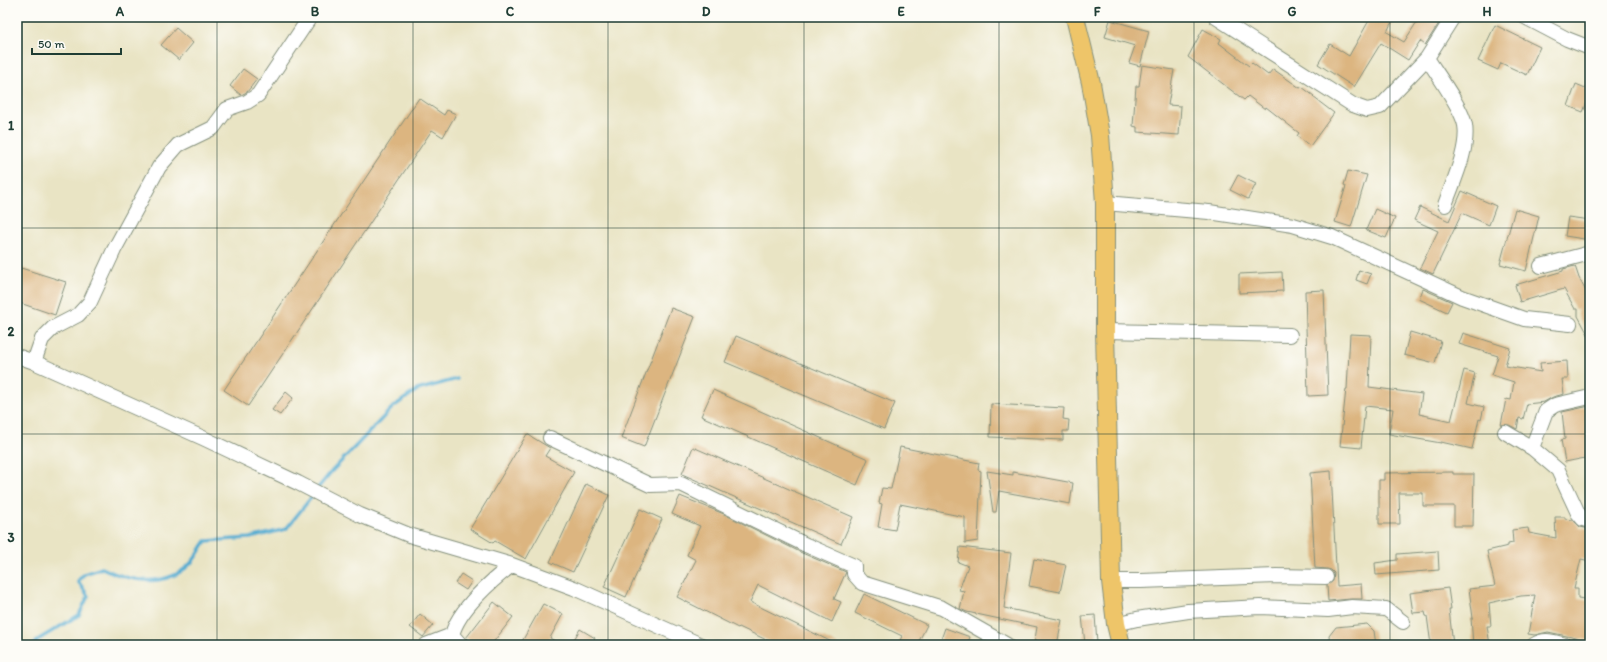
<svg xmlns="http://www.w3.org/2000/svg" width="1607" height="662" font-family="Itim,sans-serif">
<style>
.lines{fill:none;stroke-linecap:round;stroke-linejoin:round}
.stream{stroke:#53abd0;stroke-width:3.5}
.building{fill:#dcb580}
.minor-casing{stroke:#84907c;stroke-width:16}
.major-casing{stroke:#84907c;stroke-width:20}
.minor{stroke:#fff;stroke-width:14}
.major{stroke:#eec569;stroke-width:18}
.grid{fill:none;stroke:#1f3d34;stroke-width:1;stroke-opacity:0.55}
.neatline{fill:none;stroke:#1f3d34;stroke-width:1.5}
.grid-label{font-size:13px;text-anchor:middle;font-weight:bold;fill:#1f3d34}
</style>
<rect width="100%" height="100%" fill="#fdfcf7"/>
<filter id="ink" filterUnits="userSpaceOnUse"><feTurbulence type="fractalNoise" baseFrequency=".025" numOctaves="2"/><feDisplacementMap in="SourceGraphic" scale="8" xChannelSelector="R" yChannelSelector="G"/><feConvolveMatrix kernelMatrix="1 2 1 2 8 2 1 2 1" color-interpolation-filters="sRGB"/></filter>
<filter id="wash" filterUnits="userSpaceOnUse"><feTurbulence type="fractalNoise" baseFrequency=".012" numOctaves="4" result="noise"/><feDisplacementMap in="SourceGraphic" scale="16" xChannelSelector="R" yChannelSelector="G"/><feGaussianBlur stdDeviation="0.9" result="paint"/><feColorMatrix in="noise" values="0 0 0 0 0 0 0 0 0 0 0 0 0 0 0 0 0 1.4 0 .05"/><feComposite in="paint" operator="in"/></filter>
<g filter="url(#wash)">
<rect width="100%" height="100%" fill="#e9e4c4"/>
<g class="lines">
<!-- stream -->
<path class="stream" d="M317,489L331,472L393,407L417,390L457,379
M34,645L39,639L79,615L88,596L78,581L84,574L102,568C131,582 167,589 192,562C197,556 201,548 206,541L250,538L286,529L314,494"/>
</g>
<g id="blocks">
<!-- building -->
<path class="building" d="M1371,17H1394L1387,32L1404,42L1420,17H1443L1425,45L1420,41L1408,60L1381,43L1354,87L1318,64L1330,44L1349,56Z
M1110,20L1149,31L1140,66L1129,63L1135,46L1105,37Z
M1495,25L1540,47L1527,75L1501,63L1498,70L1478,61Z
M176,28L193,43L179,60L161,45Z
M1203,29L1221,39L1219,43L1249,66L1252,63L1268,75L1273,69L1300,88L1302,87L1314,96L1313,97L1334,113L1310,146L1297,136L1299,133L1266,107L1265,109L1248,96L1244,100L1188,57Z
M1142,65L1174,70L1168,105L1181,106L1179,135L1137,132V127L1133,126L1136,86H1139Z
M243,69L257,79L247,92L241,95L230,86Z
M1576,84L1590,90V95L1583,112L1568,106Z
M419,98L444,115L447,110L456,114L443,137L432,130L248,406L224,390Z
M1348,171L1367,175L1351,227L1335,222L1346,186L1344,185Z
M1238,175L1256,184L1248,199L1230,190Z
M1462,191L1496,206L1489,225L1462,213L1433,274L1420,268L1438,231L1414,220L1420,207L1449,221Z
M1375,209L1395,218L1386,238L1366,230Z
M1515,209L1539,216L1526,271L1500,264Z
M1568,217L1590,220V240L1565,236Z
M1575,266L1579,278L1590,299V338L1578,316V309H1575L1564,289L1520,302L1515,285L1563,271V269Z
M21,268L66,282L55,315L17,302V280Z
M1359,270L1371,274L1367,284L1356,280Z
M1282,272L1283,291L1239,293V274Z
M1423,289L1452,302L1447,312L1419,299Z
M1324,290L1328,395L1308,396L1305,291Z
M671,308L695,317L644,447L621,438Z
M1410,332L1441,341L1435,363L1404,355Z
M1463,333L1510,348L1505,366L1541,372L1540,363L1567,361L1568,379H1562L1564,394L1553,397L1544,402L1527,404L1523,419L1519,418L1517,429L1509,425H1501L1506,399L1511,400L1514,382L1492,375L1498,356L1459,344Z
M1350,334L1371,335L1369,387L1422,394L1419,414L1451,421L1464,370L1475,373L1468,403L1484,407L1481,420L1479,419L1472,449L1441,442V443L1389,434L1393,409L1365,406L1361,448L1340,446L1346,389H1347Z
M736,336L895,403L884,429L725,362Z
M713,390L868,459L857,485L701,416Z
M286,392L293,398L280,415L272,410Z
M991,404L1064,408L1063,419L1069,420L1068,431H1063V440L990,437Z
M1590,406V457L1565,462L1561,440L1565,439L1562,412Z
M527,434L550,448L545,456L574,472L526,559L495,541L493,543L470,529Z
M693,447L853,517L841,544L682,474Z
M900,447L979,463L978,470L981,471L978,541L965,543V517L900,504L895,530L878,527L882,504L879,503L882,488L891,489Z
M987,471L1013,475V472L1073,483L1070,504L999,491L996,512H993Z
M1331,471L1337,586L1361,584L1362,599H1351L1328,601L1327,585L1333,581L1334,573L1331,570L1327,569L1315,568L1310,473Z
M1453,472V474H1474L1473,526H1454V506H1423V493H1399L1400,524H1379V480H1384V473Z
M586,484L609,495L573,572L550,562Z
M680,496L724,514L802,553L846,572L834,599L841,602L832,622L758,585L750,602L838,645H777L739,627L738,628L677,597L696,560L687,555L700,526L672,514Z
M640,509L662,519L626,597L604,587Z
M1555,517H1565V519L1573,520L1580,527L1590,529V561L1581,559L1574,588H1578V598L1590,600V641L1548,632L1535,635L1528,634L1535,595L1521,596L1489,603L1491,626H1487L1490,645H1473L1471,618H1473L1469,589L1495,586L1487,551L1508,546V544L1513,543L1512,530L1528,528L1529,533L1556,538Z
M960,547L1011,553L1004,608L1062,620L1057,645H1034L1037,627L967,612L960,609L964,591L959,590L968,566L958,562Z
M1438,551L1439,570L1376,575L1375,563L1397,560V554Z
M1034,559L1066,565L1060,592L1029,586Z
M461,574L472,581L466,590L455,583Z
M1448,588L1451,609H1449L1453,645H1431L1427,616H1426L1425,612L1413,613L1410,593Z
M864,594L927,625L917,645H898L902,636L855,613Z
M494,602L513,617L491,645H476L466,638Z
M543,604L563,614L550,638L561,645H520Z
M420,614L433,625L423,637L410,627Z
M1095,615L1097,643L1085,644L1082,616Z
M1367,624L1374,631L1376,645H1330L1329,636L1336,627Z
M945,628L970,637L967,645H939Z
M580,629L595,638L591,645H571Z"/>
</g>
</g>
<g filter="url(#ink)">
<use href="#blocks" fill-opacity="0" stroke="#84907c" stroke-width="1"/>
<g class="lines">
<!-- minor casing -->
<g class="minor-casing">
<path id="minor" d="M1216,17L1353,105L1367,110L1380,107L1427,58L1453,17
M1525,17L1567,39L1590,48
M1427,58C1437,74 1462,108 1465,125C1469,149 1453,182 1445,205
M1105,203L1209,212L1293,225L1332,237L1462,297L1524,319L1570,324
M1541,266L1590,253
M1105,331L1290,335
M17,356L34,362L203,438L298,483L360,515L409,535L512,565L574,588L701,645
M34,362L42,339L53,328L78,315L90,302L114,250L159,167L178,145L213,128L227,109L247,102L258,95L310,17
M1505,432L1532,448L1558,470L1578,513L1583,519L1590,521
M550,438L650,485L681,484L806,545L854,566V574L862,583L942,608L1007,645
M1532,448L1546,411L1555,405L1590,397
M1111,581H1141L1276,576L1326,577
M1116,624L1137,619L1188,611L1260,607L1328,610L1352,607L1386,609L1403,622
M426,645L452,635
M461,645L452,635C458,610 492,580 512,565
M1534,645C1545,638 1553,642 1565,645"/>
</g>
<!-- major casing -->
<g class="major-casing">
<path id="major" d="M1075,17L1091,83L1100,135L1105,203V331L1111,581L1116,624L1121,645"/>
</g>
<!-- minor -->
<use href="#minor" class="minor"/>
<!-- major -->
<use href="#major" class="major"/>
</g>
</g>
<!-- grid -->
<path class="grid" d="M217,17V645M413,17V645M608,17V645M804,17V645M999,17V645M1194,17V645M1390,17V645M17,228H1590M17,434H1590"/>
<!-- margin -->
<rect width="1607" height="662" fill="none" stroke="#fdfcf7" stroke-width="44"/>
<!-- scale -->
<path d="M32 48v6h89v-6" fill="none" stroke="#1f3d34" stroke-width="2"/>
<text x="38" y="48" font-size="12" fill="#1f3d34" stroke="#fdfcf7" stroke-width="3" paint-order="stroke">50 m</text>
<rect x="22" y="22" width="1563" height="618" class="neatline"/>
<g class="grid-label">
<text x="120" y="16">A</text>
<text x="315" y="16">B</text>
<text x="510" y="16">C</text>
<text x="706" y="16">D</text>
<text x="901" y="16">E</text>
<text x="1097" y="16">F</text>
<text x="1292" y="16">G</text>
<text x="1487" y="16">H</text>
<text x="11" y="130">1</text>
<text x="11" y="336">2</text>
<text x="11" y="542">3</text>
</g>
</svg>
